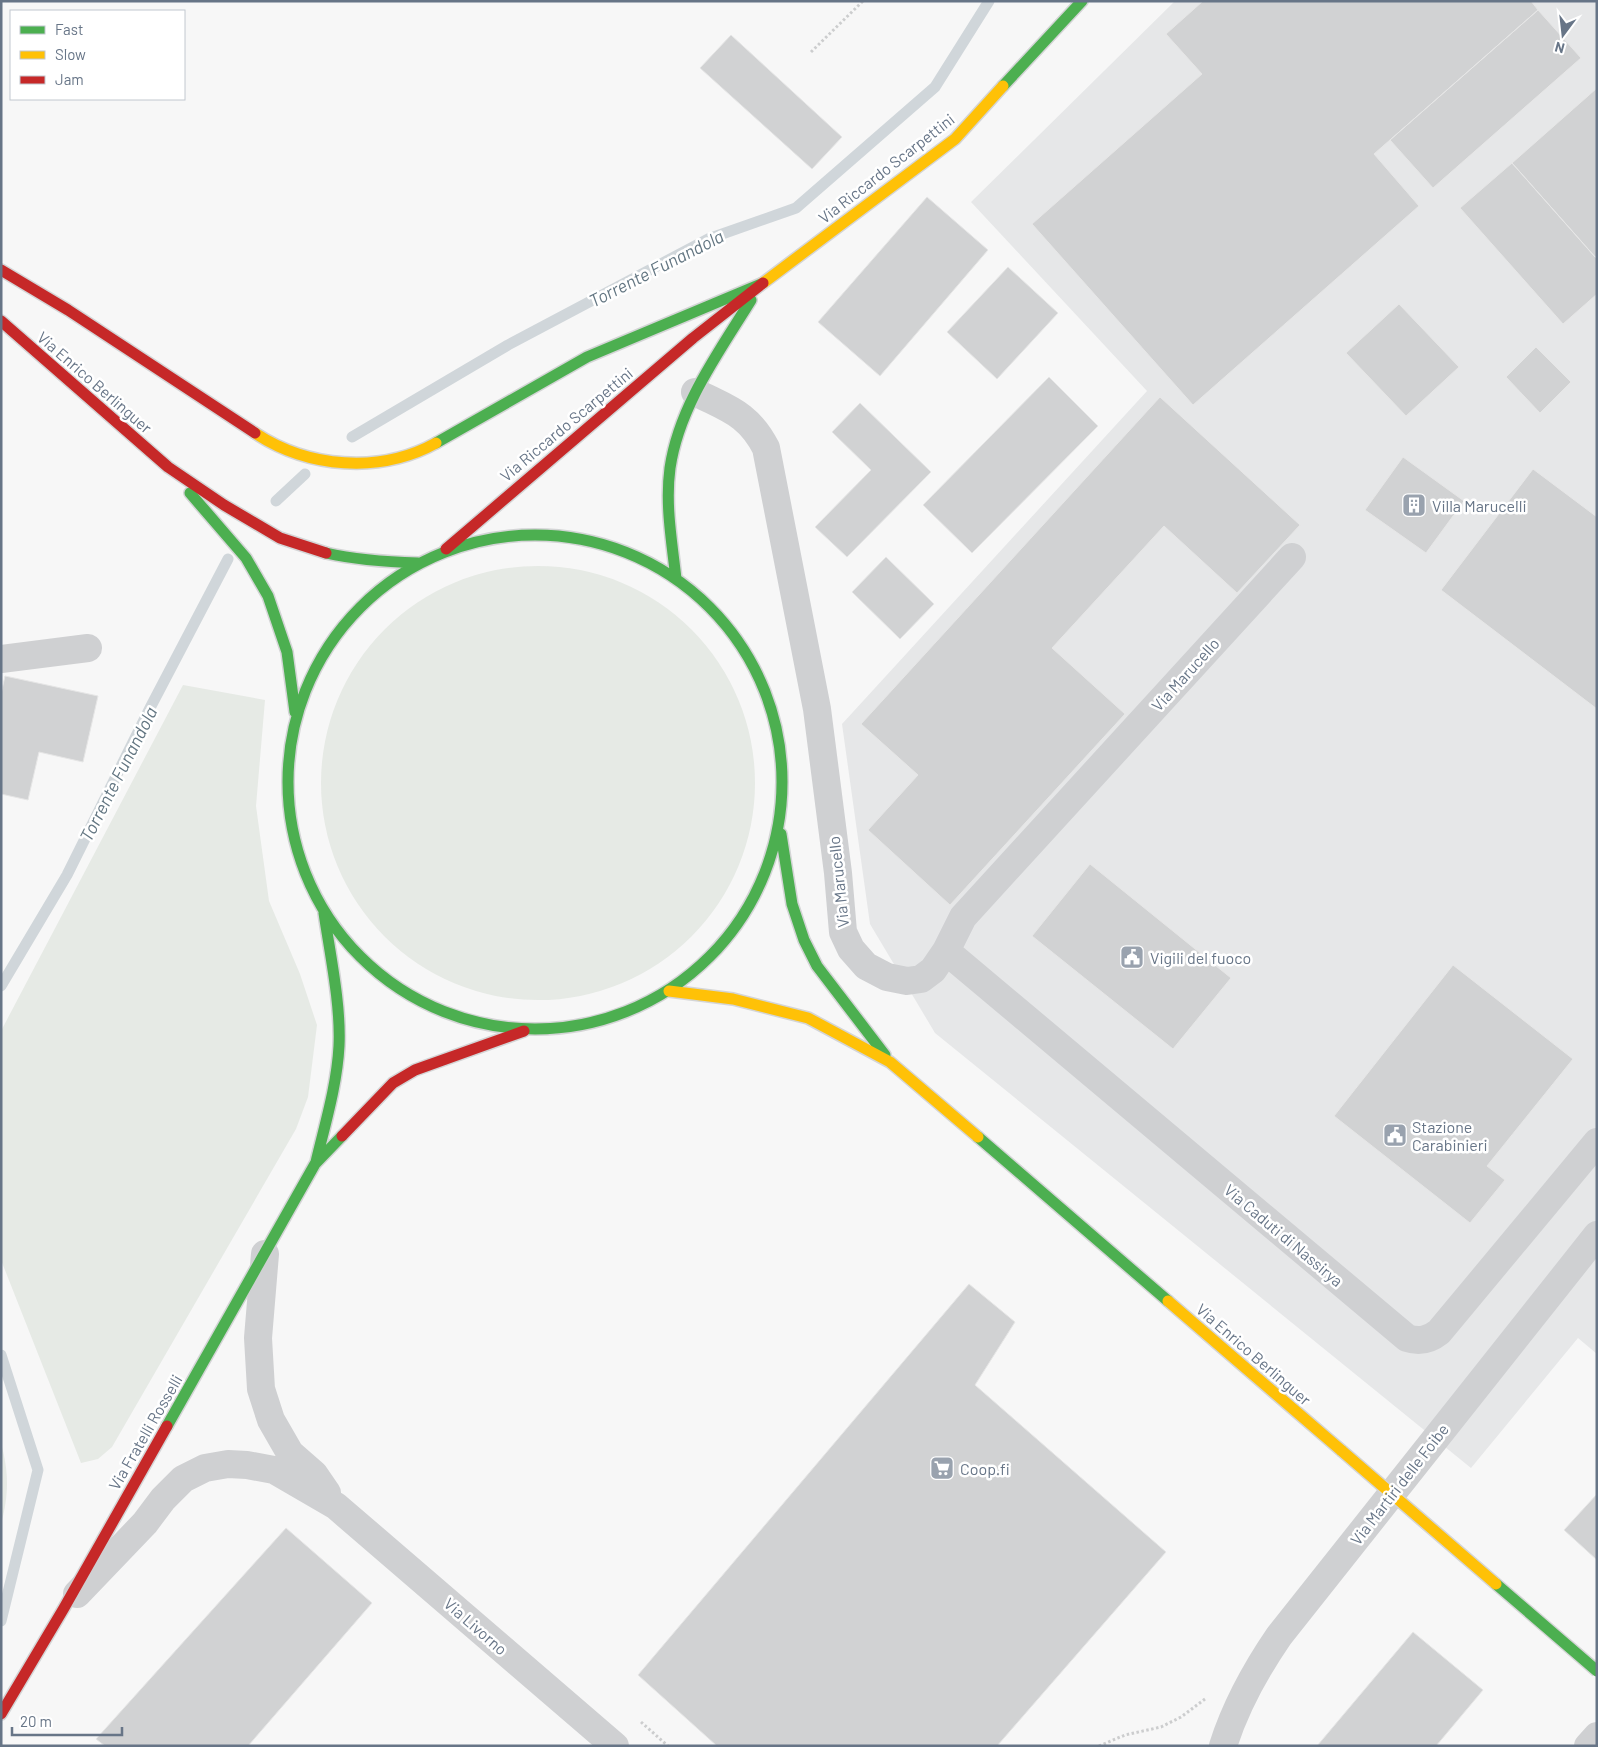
<svg xmlns="http://www.w3.org/2000/svg" width="1598" height="1747" font-family="Barlow,sans-serif">
<style>
.built{fill:#e6e7e8}
.green{fill:#e6eae5}
.lines{fill:none;stroke-linecap:round;stroke-linejoin:round}
.stream{stroke:#d0d6da;stroke-width:11}
.building{fill:#d1d2d3;stroke:#e6e6e6}
.fast-casing{stroke:#d4d5d6;stroke-width:14}
.slow-casing{stroke:#d4d5d6;stroke-width:14}
.jam-casing{stroke:#d4d5d6;stroke-width:14}
.path{stroke:#cccdce;stroke-width:3;stroke-dasharray:2.5 2.5;stroke-linecap:butt}
.street{stroke:#cfd0d2;stroke-width:28}
.fast{stroke:#4caf50;stroke-width:11}
.slow{stroke:#ffc107;stroke-width:11}
.jam{stroke:#c62828;stroke-width:11}
.fast-bridge-casing{stroke:#d4d5d6;stroke-width:14;stroke-linecap:butt}
.slow-bridge-casing{stroke:#d4d5d6;stroke-width:14;stroke-linecap:butt}
.fast-bridge{stroke:#4caf50;stroke-width:11}
.slow-bridge{stroke:#ffc107;stroke-width:11}
.labels{text-anchor:middle;dominant-baseline:central;stroke-width:5;stroke-linejoin:round;paint-order:stroke}
.street-label{font-size:16px;fill:#677587;stroke:#fff}
.poi-label{font-size:16px;fill:#677587;stroke:#fff;text-anchor:start}
.water-label{font-size:18px;font-style:italic;fill:#637682;stroke:#fff}
</style>
<rect width="100%" height="100%" fill="#f7f7f7"/>
<!-- built -->
<path class="built" d="M1175,1H1597V1354L1578,1338L1471,1468L935,1033L870,924L842,724L1147,391L971,202Z"/>
<!-- green -->
<path class="green" d="M321 783a217 217 0 1 1 434 0a217 217 0 1 1-434 0Z
M183,685L265,700L256,806L269,901L300,974L317,1025L308,1097L296,1129L112,1447L98,1459L81,1463L1,1260V1031Z
M1,1443C9,1473 9,1494 1,1524Z"/>
<g class="lines">
<!-- stream -->
<path class="stream" d="M352,437L508,345L708,239L796,208L935,87L989,1
M276,501L305,474
M1,986L67,875L150,708L228,559
M1,1355L38,1470L1,1621"/>
</g>
<!-- building -->
<path class="building" d="M1203,1H1531L1538,10L1374,154L1419,206L1193,405L1032,224L1202,74L1166,34Z
M1538,10L1581,58L1433,188L1390,140Z
M731,35L842,137L812,169L700,68Z
M1597,88V255L1595,257L1512,163Z
M1512,163L1597,259V294L1563,324L1460,208Z
M927,197L988,250L880,376L818,322Z
M1008,267L1058,313L997,379L947,332Z
M1399,304L1459,367L1406,416L1346,353Z
M1536,347L1571,382L1540,413L1506,377Z
M1049,377L1098,426L972,553L923,505Z
M1160,397L1300,525L1237,593L1164,526L1052,648L1125,714L950,905L868,830L918,775L861,724Z
M860,403L931,472L847,557L815,527L871,470L832,432Z
M1403,457L1464,501L1426,553L1365,510Z
M1533,469L1597,517V709L1441,590Z
M886,557L934,604L900,639L852,592Z
M5,676L98,696L83,762L39,752L28,800L1,794V694Z
M1090,864L1231,978L1173,1049L1032,936Z
M1453,965L1573,1059L1487,1166L1505,1180L1470,1223L1334,1116Z
M969,1284L1015,1322L975,1385L1166,1552L997,1746H717L638,1675Z
M1597,1494V1560L1564,1530Z
M286,1528L372,1603L248,1746H105L96,1739Z
M1413,1632L1483,1690L1436,1746H1317Z"/>
<g class="lines">
<!-- fast casing -->
<g class="fast-casing">
<path id="fast" d="M1003,86L1082,1
M436,443L587,357L761,284
M190,493L246,558L268,596L287,652L295,712
M288 782a247 247 0 1 1 494 0a247 247 0 1 1-494 0Z
M326,553C357,560 387,562 418,563
M676,579C672,542 665,505 670,468C679,406 719,352 751,300
M781,834L792,904L804,940L817,966L885,1055
M978,1137L1168,1301
M316,1162C325,1124 337,1085 339,1046C341,1005 330,954 324,913
M167,1426L315,1164L342,1136"/>
</g>
<!-- slow casing -->
<g class="slow-casing">
<path id="slow" d="M763,283L955,139L1003,86
M255,433C308,468 380,474 436,443
M669,991L733,999L808,1018L890,1062L978,1137
M1168,1301L1342,1451"/>
</g>
<!-- jam casing -->
<g class="jam-casing">
<path id="jam" d="M1,270L68,310L255,433
M1,321L168,467L224,505L280,538L326,553
M446,549L693,338L763,283
M342,1136L393,1083L415,1070L524,1031
M1,1714L64,1608L167,1426"/>
</g>
<!-- path -->
<path class="path" d="M811,52L863,1
M641,1722L668,1746
M1099,1746L1125,1735L1161,1727L1181,1717L1205,1699"/>
<!-- street -->
<path class="street" d="M695,392C728,409 748,413 766,448L817,709L838,873L843,932L851,949L866,966L887,977L907,981L921,979L933,970L946,951L963,917L1292,557
M1,659L88,648
M946,951L1407,1338C1419,1342 1429,1340 1439,1332L1597,1142
M265,1254L258,1338L261,1389L271,1420L290,1453L314,1474L327,1493
M77,1594L145,1523L163,1499L183,1479L205,1468L228,1464L247,1465L274,1470L336,1506L615,1746
M1223,1746C1236,1705 1255,1671 1279,1636L1597,1235
M1588,1746L1597,1736"/>
<!-- fast -->
<use href="#fast" class="fast"/>
<!-- slow -->
<use href="#slow" class="slow"/>
<!-- jam -->
<use href="#jam" class="jam"/>
<!-- fast-bridge casing -->
<g class="fast-bridge-casing">
<path id="fast-bridge" d="M1496,1584L1597,1671"/>
</g>
<!-- slow-bridge casing -->
<g class="slow-bridge-casing">
<path id="slow-bridge" d="M1342,1451L1496,1584"/>
</g>
<!-- fast-bridge -->
<use href="#fast-bridge" class="fast-bridge"/>
<!-- slow-bridge -->
<use href="#slow-bridge" class="slow-bridge"/>
</g>
<!-- icons -->
<defs>
<g id="building-square" transform="scale(1.25)"><rect x="-9" y="-9" width="18" height="18" rx="4" fill="#99a2ae" stroke="#fff"/><path d="M-4-6H4V6H1V3H-1V6H-4ZM-2.5-4.3h1.7v1.8h-1.7ZM.8-4.3h1.7v1.8H.8ZM-2.5-1h1.7V.8h-1.7ZM.8-1h1.7V.8H.8Z" fill="#fff"/></g>
<g id="civic-square" transform="scale(1.25)"><rect x="-9" y="-9" width="18" height="18" rx="4" fill="#99a2ae" stroke="#fff"/><path d="M-.6-6.5H3V-4.5H.6V-3L4-1V1h2V6H-6V1h2V-1L-.6-3ZM-1.2 2.5V6h2.4V2.5Z" fill="#fff"/></g>
<g id="supermarket-square" transform="scale(1.25)"><rect x="-9" y="-9" width="18" height="18" rx="4" fill="#99a2ae" stroke="#fff"/><path d="M-6-5.5h2.5l.6 2H6L4.5 2H-2.5L-4.4-4H-6ZM-1.5 3.2a1.3 1.3 0 1 0 .1 0ZM3 3.2a1.3 1.3 0 1 0 .1 0Z" fill="#fff"/></g>
</defs>
<g fill-rule="evenodd">
<use href="#building-square" x="1414" y="505"/>
<use href="#civic-square" x="1132" y="957"/>
<use href="#civic-square" x="1395" y="1135"/>
<use href="#supermarket-square" x="942" y="1468"/>
</g>
<g class="labels">
<!-- street labels -->
<g class="street-label">
<text transform="translate(886 168) rotate(-38)">Via Riccardo Scarpettini</text>
<text transform="translate(95 382) rotate(41)">Via Enrico Berlinguer</text>
<text transform="translate(566 424) rotate(-40)">Via Riccardo Scarpettini</text>
<text transform="translate(1185 674) rotate(-48)">Via Marucello</text>
<text transform="translate(838 882) rotate(-96)">Via Marucello</text>
<text transform="translate(1284 1235) rotate(40)">Via Caduti di Nassirya</text>
<text transform="translate(1254 1354) rotate(41)">Via Enrico Berlinguer</text>
<text transform="translate(145 1432) rotate(-60)">Via Fratelli Rosselli</text>
<text transform="translate(1399 1484) rotate(-52)">Via Martiri delle Foibe</text>
<text transform="translate(476 1626) rotate(41)">Via Livorno</text>
</g>
<!-- poi labels -->
<g class="poi-label">
<text x="1432" y="505">Villa Marucelli</text>
<text x="1150" y="957">Vigili del fuoco</text>
<text x="1412" y="1126">Stazione<tspan x="1412" dy="18">Carabinieri</tspan></text>
<text x="960" y="1468">Coop.fi</text>
</g>
<!-- water labels -->
<g class="water-label">
<text transform="translate(656 268) rotate(-27)">Torrente Funandola</text>
<text transform="translate(118 774) rotate(-63)">Torrente Funandola</text>
</g>
</g>
<!-- border -->
<rect width="1598" height="1747" fill="none" stroke="#677587" stroke-width="5"/>
<!-- legend -->
<rect x="10" y="10" width="175" height="90" fill="#ffffff" stroke="#c2c8cf"/>
<rect x="20" y="26" width="25" height="8" fill="#4caf50" stroke="#c2c8cf"/>
<text x="55" y="35" font-size="15" fill="#677587">Fast</text>
<rect x="20" y="51" width="25" height="8" fill="#ffc107" stroke="#c2c8cf"/>
<text x="55" y="60" font-size="15" fill="#677587">Slow</text>
<rect x="20" y="76" width="25" height="8" fill="#c62828" stroke="#c2c8cf"/>
<text x="55" y="85" font-size="15" fill="#677587">Jam</text>
<!-- north arrow -->
<g transform="translate(1563 35) rotate(195)" stroke="#ffffff" stroke-width="4" paint-order="stroke">
<path d="M0-4L9 19L0 12L-9 19Z" fill="#677587"/>
<text y="-8" font-size="14" font-weight="bold" text-anchor="middle" fill="#677587">N</text>
</g>
<!-- scale -->
<path d="M12 1727v8h110v-8" fill="none" stroke="#677587" stroke-width="2.5"/>
<text x="20" y="1727" font-size="15" fill="#677587" stroke="#ffffff" stroke-width="4" paint-order="stroke">20 m</text>
</svg>
